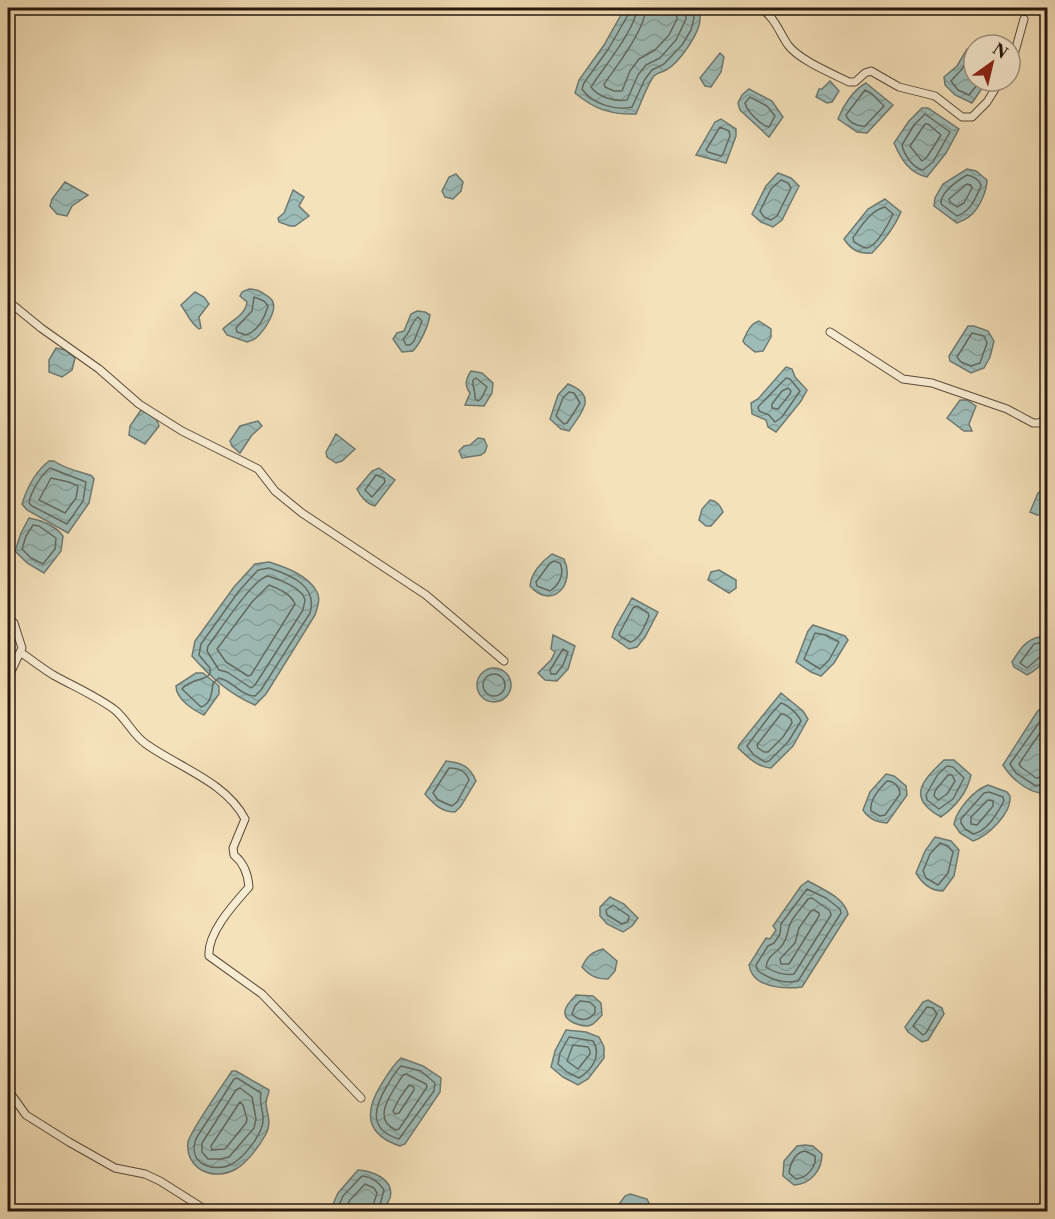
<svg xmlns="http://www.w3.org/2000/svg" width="1055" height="1219" font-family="'Libre Caslon Text',serif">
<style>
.water{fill:url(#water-waves);stroke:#6e7a73;stroke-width:1.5}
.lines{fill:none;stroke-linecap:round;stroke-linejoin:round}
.shore{stroke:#626a62;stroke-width:1.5}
.minor-casing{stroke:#5a4a39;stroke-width:9}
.minor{stroke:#f8ecd2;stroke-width:7}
</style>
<defs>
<pattern id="water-waves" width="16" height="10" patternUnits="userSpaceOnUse" patternTransform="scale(1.5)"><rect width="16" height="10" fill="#9ebcb7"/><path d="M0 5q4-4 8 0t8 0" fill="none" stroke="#88a19c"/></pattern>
</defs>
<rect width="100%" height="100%" fill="#f5e1ba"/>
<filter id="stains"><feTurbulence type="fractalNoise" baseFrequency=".00333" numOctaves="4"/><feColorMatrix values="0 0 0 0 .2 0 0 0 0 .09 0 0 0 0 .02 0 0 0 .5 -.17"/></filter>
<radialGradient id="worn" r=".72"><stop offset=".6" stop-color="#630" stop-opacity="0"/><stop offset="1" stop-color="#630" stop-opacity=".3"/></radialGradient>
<!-- water -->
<path class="water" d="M625,8H697C698,10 700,13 700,16C702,31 679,63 666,70C661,73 658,72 654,76C647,85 641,103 636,114C611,115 594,109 575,93L579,80L604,45Z
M974,46V81H987L972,103L955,95L945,85L944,77L957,66L967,49Z
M720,53L724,57L721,72L711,87L705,86L700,78Z
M830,81L839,91L832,102L827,103L816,97L819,89H822Z
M866,83L893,105L867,133L857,132L838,119C843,106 853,90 866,83Z
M749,89L772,101L783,117L769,137L740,110L738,103L742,95Z
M922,108H928L959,129L946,153L927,177C909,173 901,159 894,143L909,121Z
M721,119L736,129V136L726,163L696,155L715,122Z
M967,169L976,171L987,180C987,191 979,209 970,216C967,219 961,221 957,223L934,206L935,198L943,184Z
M778,173L791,178L799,186L782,220L773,227L761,222L752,214L766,186Z
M456,174L463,182L461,191L453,199L445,197L442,191L449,177Z
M65,182L88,195L72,206L67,216L57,214L50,206L52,199Z
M293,190L304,197L299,206L309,216L295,226H290L279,222L278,218L284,213Z
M885,199L901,212C894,228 885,240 872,253C859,254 851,250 844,239L868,209Z
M249,289C255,289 258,290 263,293C264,294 271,298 271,299C280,308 264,331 256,338C254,340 250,341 247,342L227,335L223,329C230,321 246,315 247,302L240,296L242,292Z
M195,292L204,297L209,304L199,317L201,328L199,329C190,323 187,313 181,305Z
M417,311L425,312L430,315C428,327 421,342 413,351L402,352L393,339L397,333L404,331L411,314Z
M759,321L771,329V337L763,351L755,352L745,344L743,341C747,332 750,324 759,321Z
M968,326H974L988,331L994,341L990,357L984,368L971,373L950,361L949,356Z
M56,348L65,350L75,358L72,370L62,377L49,372V360Z
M786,367L792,369L795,377L807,390L801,401L776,432L768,427L766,420L752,414L751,403L758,399Z
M471,371L482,373L493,383L492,393L484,406L465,405L470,393C464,385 466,379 471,371Z
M568,384C599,396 581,413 569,431L561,429L550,419L558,395Z
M960,400H967L976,406L969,424L972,431H964L947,418Z
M141,410C150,414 157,417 159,426L145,444L129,435L130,426Z
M258,421L262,426L252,435L240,453L232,446L230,441L240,426Z
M336,434L355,449L342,461L336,463L327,457L326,452Z
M478,438L484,439L487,446L485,452L481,455L462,458L459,451L464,446L470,445Z
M49,461H54C65,469 79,471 92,476L94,479L89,503L68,533L27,510L22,504C27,488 36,471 49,461Z
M379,468L395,480L375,506C367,504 360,496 357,489L372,471Z
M1047,488V514L1037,515L1030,512L1038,493Z
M710,500C717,501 720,505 723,512L711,526H706L699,520L702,509Z
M29,518C41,520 56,526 63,536L61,551L44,573L27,563L15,551L21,533Z
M552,554L564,559C576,584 552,611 530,586C531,573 542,561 552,554Z
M269,562C285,567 308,575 317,592C321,599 317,608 315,615L266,694L255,705C229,694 210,677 192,656L195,641L234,587L255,564Z
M719,570L736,580V588L729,593L708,580L711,572Z
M632,598L658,612L645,637L637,647L629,649L612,637L615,628Z
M813,625L845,636L848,640L834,663L821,676L811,672L796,662L808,631Z
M553,635L575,646L568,669L557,681L545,680L538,673L551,660L555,652L551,649Z
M1039,637L1047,642C1048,659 1042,667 1027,675L1014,667L1012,662C1019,651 1025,640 1039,637Z
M477 685a17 17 0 1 1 34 0a17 17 0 1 1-34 0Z
M196,673H203L219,686V694L204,715C193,710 176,699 176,686Z
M781,693L803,711L808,719L793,746L771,768C757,767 748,757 738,748L739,745Z
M1047,702V787L1040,793C1026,791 1010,777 1003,765L1037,712Z
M944,760H954L971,775C967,793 955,807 941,817C906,798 922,781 944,760Z
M446,761C462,763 470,766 476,781L461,806L455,812C441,812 434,804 425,794Z
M886,774L894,776L906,786L907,795L887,823C876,822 869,819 863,810L870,792Z
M988,785L1007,792L1010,796C1012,813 988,836 973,841L960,833L954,824C957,809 974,790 988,785Z
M935,837L951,841L959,850L954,876L943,891C931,891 922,883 916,873L925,851Z
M808,881C822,889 844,897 848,914L802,987C787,989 762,988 753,975C750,972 750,968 749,965L766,938L770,939L776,930L773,926L801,886Z
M610,897L624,904L638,918L632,926L623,932L607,924L600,916V907Z
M603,949L617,961L615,971L608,979C596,979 590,976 582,967C587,956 592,952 603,949Z
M576,995L593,996L601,1003L602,1015C599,1018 595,1023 591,1025C584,1028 563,1022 565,1011C566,1005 572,999 576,995Z
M928,1000L942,1008L944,1014L928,1040L922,1042L908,1032L905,1027L923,1002Z
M566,1030L586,1032L599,1037L604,1047V1058L588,1079L578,1085L563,1077L551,1067L555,1051Z
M401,1058L423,1066L441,1078L440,1092L405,1144L400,1146C367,1135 363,1114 381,1085C387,1075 392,1066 401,1058Z
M232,1071H236L269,1090C269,1095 266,1098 266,1103C267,1115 272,1122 266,1134C260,1145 247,1163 236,1169C213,1182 185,1169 188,1142C190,1132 224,1083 232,1071Z
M805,1145L813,1146L822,1154C822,1170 811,1184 794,1185L783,1176L784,1161L797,1146Z
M358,1170C372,1171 395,1179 390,1198C388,1203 385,1207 383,1211H330L338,1193Z
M630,1194L647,1199L652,1210L614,1211L625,1196Z"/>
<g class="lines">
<!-- shore -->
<path class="shore" d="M629,8V13L609,48L584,83L582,89C592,104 616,111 632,107L645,79L652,70L664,64L682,45L691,30L694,18L692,8
M637,8C636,29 603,68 591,87C598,97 615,102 627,100L638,75L646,65L660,58L676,40L686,19L685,8
M646,8C645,29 617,66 604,84L605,87L614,91H622L630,71L639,59L655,50L669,35L677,19L676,8
M974,53L971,54L962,69L951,81L958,90L969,95L980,81
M865,90L872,94L884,106L865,126C858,127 848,122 846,115Z
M750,97L767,106L775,116L769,127C760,125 747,111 745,103Z
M925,114L950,132L933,162L923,170C913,168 904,155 902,145L914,125Z
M925,124H928L941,135L927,157L922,161L910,146Z
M720,127L729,131L730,136L723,154L721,156L708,152L706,150Z
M967,175C973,176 980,180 981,186C975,199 971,211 957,216L941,204C940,192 957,181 967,175Z
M781,180L788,183L791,188L777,216L771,220L764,217L760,211L771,189Z
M967,184L971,185L972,188L964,203L957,207L950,202L949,199Z
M885,207L893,214C889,223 877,246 867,248C862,248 858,244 854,242L853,238C861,226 871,210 885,207Z
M254,297L264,301L268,306C265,317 258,331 246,335L237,332L236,328L252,311Z
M418,317L422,321L414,341L410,345H406L403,339C411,333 410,323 418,317Z
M972,333L984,336L987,343L980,363L971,366L961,362L957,357Z
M476,378L487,387L481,399L478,401L475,399C476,392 472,387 473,380Z
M786,378L790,379L800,391L782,417L775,422L769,415L759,411L758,407Z
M788,388L791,391L790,394L778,409L772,408V404L782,391Z
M569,392L574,393L580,403L567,423L564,424L556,416L563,398Z
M50,468L86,482L83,501L67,524L32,506L29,503C31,491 41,475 50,468Z
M376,475L384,478L385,482L372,497L365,490Z
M51,478L69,482L78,486L76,498L65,513L39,500Z
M33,525L39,526L56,538L55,549L43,564L31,558L22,549L26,536Z
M554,561L560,563C565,574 559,585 550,591L537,586L536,582L550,563Z
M269,568C291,575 318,586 310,613L261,690L255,696C241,696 232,680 219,678L213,683C212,692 211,704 201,707L182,689C191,678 203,682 210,674V668L199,655L201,644L239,591L258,570Z
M268,576C278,579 303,588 305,600C305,602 303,608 303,610L255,685L251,688L227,672L219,670L207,651L208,646C219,632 253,578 268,576Z
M269,585C279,589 291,594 295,604L251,675L248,676L226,662L217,649L252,602Z
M637,606L648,613L649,616C645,625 640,640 630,642L620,636L619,634L633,608Z
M815,633L826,635L839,642L829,660L820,669L804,659Z
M1048,645L1039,643L1034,644L1020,663L1027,668L1042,655L1048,654
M563,649L568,652L563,665L556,674H551L550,670Z
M483 685a11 11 0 1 1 22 0a11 11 0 1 1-22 0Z
M781,703C788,705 798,714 801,721L788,742L769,761L765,762L753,754L747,746L771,714Z
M1048,710L1010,764L1016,773L1036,786L1048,783
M781,714H784L791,719L792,723L783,737L768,752H764L758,748L757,745Z
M1048,721L1019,764L1021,767L1036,778L1048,776
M947,766L953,767L964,778L953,799L939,809L927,800L926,795L938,774Z
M449,768C458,768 466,771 469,780L457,802L452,806L438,800L433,793Z
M948,775H952L955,781L947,794L938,800L934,796L935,791Z
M887,781C894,781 900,787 900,794L885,815L880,816L871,811C869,801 879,789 887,781Z
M989,792L1003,797L1004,801C997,813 988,831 973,834L965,829L961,823V819L984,793Z
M988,800L993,801V806L977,825L971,824V817Z
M940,843L948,846L953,852L948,873L938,885L926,878L923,871L930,854Z
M807,889L826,898L840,909L841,913L798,981C784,984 770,979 758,971L756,965L768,946L774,943L780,934L781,924Z
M812,898L830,911L831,915L794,974C785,976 773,972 766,967C767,958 773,954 779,949C786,942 787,935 789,927C791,918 803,907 808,899Z
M613,905L629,916L628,922L622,924L607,915L606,910Z
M814,910L819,913V916L789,964H781L780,959L795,943L799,928L811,911Z
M580,1001L590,1002L595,1007V1013C588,1021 580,1022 572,1014L575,1006Z
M927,1007L933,1008L937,1014L926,1033L923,1035L913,1026Z
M569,1037L593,1041C602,1055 592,1070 579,1078L567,1072L558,1064L560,1053Z
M573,1045L588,1047L590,1051V1054L578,1069L567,1061Z
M401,1066L421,1071L435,1083L434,1091L399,1139C369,1130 373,1109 387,1086C391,1079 395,1072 401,1066Z
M406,1074L426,1084L427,1087L399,1129L396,1130C370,1119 393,1091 403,1075Z
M237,1078L261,1093C258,1105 267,1116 261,1129C257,1140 243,1158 232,1164C215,1173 189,1165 195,1142C196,1137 201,1131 204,1126C214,1111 224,1095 234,1079Z
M409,1085L414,1087V1090L399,1113L395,1114L393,1111L399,1099Z
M240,1088L252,1097L256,1119L254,1128L229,1157L221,1159H208L202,1152V1143L236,1090Z
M240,1102L243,1105L247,1119L246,1123L225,1149L212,1150L211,1146Z
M805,1151L815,1156C817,1166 807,1178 796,1179L789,1173C790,1164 795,1152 805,1151Z
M336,1212L343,1196L362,1176C372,1177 379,1182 384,1190L378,1212
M344,1212L350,1200L365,1184L374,1188L377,1193L371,1212"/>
<!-- minor casing -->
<g class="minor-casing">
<path id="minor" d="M760,8C775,17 779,32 788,45C799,60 833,74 849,82H855L865,73L871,71L899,87L935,96L962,117H972L987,102L1000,81
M1010,63L1014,55L1024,19
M8,301L41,328L99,369L139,404L182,431L258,469L275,491L302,513L426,595L504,661
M830,332L903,379L932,383L1007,409L1033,423H1039L1048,417
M8,617L14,623L22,648L8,678
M20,652C32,660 43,669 55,676C75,687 96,696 115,710C127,720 133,735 146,744C178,767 226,782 245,819L233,848L234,855C244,863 248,874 249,887C234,904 207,933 209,956L262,994L361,1098
M8,1090L26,1115L69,1142L115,1168L145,1174L160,1181L209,1212"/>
</g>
<!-- minor -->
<use href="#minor" class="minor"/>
</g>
<!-- margin -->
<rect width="1055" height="1219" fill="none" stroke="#f5e1ba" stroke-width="30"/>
<rect x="9" y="9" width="1037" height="1201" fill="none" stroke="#26170e" stroke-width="3"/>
<rect x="15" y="15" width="1025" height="1189" fill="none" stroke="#26170e" stroke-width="1.5"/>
<!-- north arrow -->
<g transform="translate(992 63) rotate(34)"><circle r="28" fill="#f8ecd2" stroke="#a49784" stroke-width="1.5"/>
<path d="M0-4.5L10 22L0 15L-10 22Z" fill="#8f2418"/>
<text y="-9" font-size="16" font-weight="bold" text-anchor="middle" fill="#26170e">N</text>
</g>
<rect width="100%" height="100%" filter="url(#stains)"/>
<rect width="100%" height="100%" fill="url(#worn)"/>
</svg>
